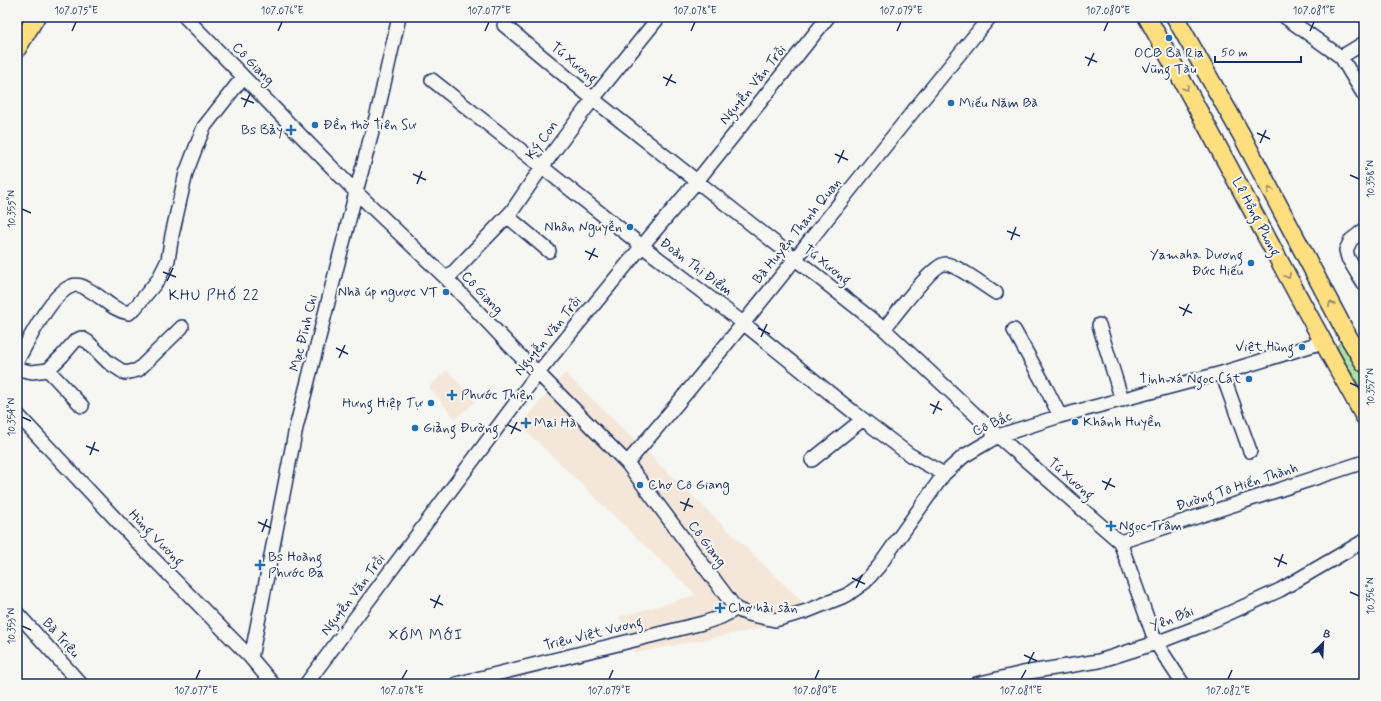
<svg xmlns="http://www.w3.org/2000/svg" width="1381" height="701" font-family="Mynerve,sans-serif">
<style>
.built{fill:#f4e7d9}
.green{fill:#aee1a2;stroke:#648880}
.lines{fill:none;stroke-linecap:round;stroke-linejoin:round}
.minor-casing{stroke:#1b2f5e;stroke-width:16}
.major-casing{stroke:#1b2f5e;stroke-width:20}
.minor{stroke:#f6f6f2;stroke-width:13}
.major{stroke:#fedf80;stroke-width:17}
.oneway{stroke:#8c876f}
.ticks{fill:none;stroke:#1b2f5e;stroke-width:1.5}
.poi-dot{fill:#1f6fb2;stroke:#f6f6f2;stroke-width:1.5}
.labels{text-anchor:middle;dominant-baseline:central;stroke-width:4;stroke-linejoin:round;paint-order:stroke}
.poi-label{font-size:14px;fill:#1b2f5e;stroke:#f6f6f2;text-anchor:start}
.street-label{font-size:14px;fill:#1b2f5e;stroke:#f6f6f2}
.neighbourhood-label{font-size:15px;letter-spacing:1px;fill:#1b2f5e;stroke:#f6f6f2}
.neatline{fill:none;stroke:#1b2f5e;stroke-width:1.5}
.ticks-label{font-size:10px;text-anchor:middle;fill:#1b2f5e}
</style>
<rect width="100%" height="100%" fill="#f6f6f2"/>
<filter id="ink" filterUnits="userSpaceOnUse"><feTurbulence type="fractalNoise" baseFrequency=".025" numOctaves="2"/><feDisplacementMap in="SourceGraphic" scale="8" xChannelSelector="R" yChannelSelector="G"/><feConvolveMatrix kernelMatrix="1 2 1 2 8 2 1 2 1" color-interpolation-filters="sRGB"/></filter>
<g filter="url(#ink)">
<!-- built -->
<path class="built" d="M447,370L475,402L455,419L429,387Z
M565,373L818,617L636,653L619,617L696,595L520,425Z"/>
<!-- green -->
<path class="green" d="M1341,342L1346,347L1364,379V395L1337,347L1339,344Z"/>
<g class="lines">
<!-- minor casing -->
<g class="minor-casing">
<path id="minor" d="M185,17L356,192L447,279L517,353L538,373L627,463L736,609
M1285,17L1341,57L1364,95
M504,25L593,99L884,329L998,436L1120,542L1156,643L1183,684
M1341,57L1364,43
M432,80L642,246L743,323L852,411L910,455L944,474
M507,216L549,251
M1364,230L1351,240L1346,250L1348,258L1364,285
M447,279L512,211L542,167L593,99L659,17
M1099,325L1122,400
M884,329C893,318 933,264 945,264C956,264 986,287 996,293
M1014,330L1044,384L1060,416
M17,361C28,342 51,293 72,286C77,284 83,286 87,289C102,296 111,310 129,313L135,308L158,280L168,260L172,235L186,173L196,147L204,127L243,77
M17,368L22,370L32,372L48,370L62,356L75,341L81,338L88,342L108,362L125,373L138,370L182,327
M48,370L82,406
M1222,373L1250,451
M17,414L140,545L251,658L273,684
M812,460L862,420
M627,463C752,318 867,165 990,17
M1120,542L1364,462
M736,609L748,614L775,620L807,611L847,595L865,582L879,566L944,474L964,456L998,436L1060,416L1222,373L1323,342
M17,613L81,684
M251,658L296,428L356,192L378,110L399,17
M306,684L538,373L642,246L697,181L828,17
M456,684L703,623L721,617L736,609
M976,684L1023,673L1099,661L1156,643L1203,625L1280,590L1364,541"/>
</g>
<!-- major casing -->
<g class="major-casing">
<path id="major" d="M1147,17C1221,149 1290,284 1364,416
M1175,17L1241,134L1345,331L1364,363
M17,49L36,17"/>
</g>
<!-- minor -->
<use href="#minor" class="minor"/>
<!-- major -->
<use href="#major" class="major"/>
</g>
<!-- one-way arrows -->
<defs><path id="oneway-chevron" d="M-2-3.5L2.5 0L-2 3.5" fill="none" stroke-width="1.6" stroke-linecap="round" stroke-linejoin="round"/></defs>
<g class="oneway">
<use href="#oneway-chevron" transform="translate(1186 88) rotate(61)"/>
<use href="#oneway-chevron" transform="translate(1270 190) rotate(-118)"/>
<use href="#oneway-chevron" transform="translate(1288 276) rotate(62)"/>
<use href="#oneway-chevron" transform="translate(1331 304) rotate(-118)"/>
</g>
</g>
<!-- ticks -->
<path class="ticks" d="M72,31L76,22M278,31L282,22M485,31L489,22M691,31L695,22M897,31L901,22M1104,31L1108,22M1310,31L1314,22M1085,57L1097,62M1088,66L1094,53M663,77L676,83M666,86L672,74M241,98L254,103M244,107L250,94M1257,133L1270,139M1260,143L1266,130M835,154L848,160M838,163L844,150M413,174L426,180M1350,175L1359,179M417,184L422,171M22,209L31,213M1007,231L1020,236M1011,240L1016,227M585,251L598,257M589,260L595,248M163,272L176,277M167,281L173,268M1179,307L1192,313M1183,316L1189,304M758,328L770,334M761,337L767,324M336,348L348,354M339,358L345,345M1350,383L1359,387M930,404L942,410M933,414L939,401M22,417L31,421M508,425L521,431M511,434L517,422M86,446L99,451M90,455L95,442M1102,481L1115,487M1105,490L1111,478M680,502L693,507M684,511L689,498M258,522L271,528M262,532L267,519M1274,558L1287,564M1278,567L1283,554M852,578L865,584M856,588L862,575M1350,592L1359,596M430,599L443,605M434,608L440,595M22,626L31,630M1024,655L1037,661M1028,664L1034,652M196,679L200,670M402,679L407,670M609,679L613,670M815,679L819,670M1021,679L1026,670M1228,679L1232,670"/>
<!-- markers -->
<g class="poi-dot">
<circle cx="1169" cy="38" r="4"/>
<circle cx="951" cy="103" r="4"/>
<circle cx="315" cy="125" r="4"/>
<path d="M289 124h4v4h4v4h-4v4h-4v-4h-4v-4h4z"/>
<circle cx="630" cy="227" r="4"/>
<circle cx="1251" cy="263" r="4"/>
<circle cx="446" cy="292" r="4"/>
<circle cx="1302" cy="347" r="4"/>
<circle cx="1249" cy="379" r="4"/>
<path d="M450 389h4v4h4v4h-4v4h-4v-4h-4v-4h4z"/>
<circle cx="431" cy="403" r="4"/>
<circle cx="1075" cy="422" r="4"/>
<path d="M524 417h4v4h4v4h-4v4h-4v-4h-4v-4h4z"/>
<circle cx="415" cy="428" r="4"/>
<circle cx="640" cy="485" r="4"/>
<path d="M1109 520h4v4h4v4h-4v4h-4v-4h-4v-4h4z"/>
<path d="M258 559h4v4h4v4h-4v4h-4v-4h-4v-4h4z"/>
<path d="M718 602h4v4h4v4h-4v4h-4v-4h-4v-4h4z"/>
</g>
<g class="labels">
<!-- poi labels -->
<g class="poi-label">
<text x="1169" y="53" text-anchor="middle">OCB Bà Rịa<tspan x="1169" dy="16">Vũng Tàu</tspan></text>
<text x="959" y="103">Miếu Năm Bà</text>
<text x="323" y="125">Đền thờ Tiên Sư</text>
<text x="283" y="130" text-anchor="end">Bs Bảy</text>
<text x="622" y="227" text-anchor="end">Nhân Nguyễn</text>
<text x="1243" y="255" text-anchor="end">Yamaha Dương<tspan x="1243" dy="16">Đức Hiếu</tspan></text>
<text x="438" y="292" text-anchor="end">Nhà úp ngược VT</text>
<text x="1294" y="347" text-anchor="end">Việt Hùng</text>
<text x="1241" y="379" text-anchor="end">Tịnh xá Ngọc Cát</text>
<text x="461" y="395">Phước Thiện</text>
<text x="423" y="403" text-anchor="end">Hưng Hiệp Tự</text>
<text x="1083" y="422">Khánh Huyền</text>
<text x="534" y="423">Mai Hà</text>
<text x="423" y="428">Giảng Đường</text>
<text x="648" y="485">Chợ Cô Giang</text>
<text x="1119" y="526">Ngọc Trâm</text>
<text x="268" y="557">Bs Hoàng<tspan x="268" dy="16">Phước Ba</tspan></text>
<text x="728" y="608">Chợ hải sản</text>
</g>
<!-- street labels -->
<g class="street-label">
<text transform="translate(574 63) rotate(40)">Tú Xương</text>
<text transform="translate(253 64) rotate(46)">Cô Giang</text>
<text transform="translate(753 85) rotate(-51)">Nguyễn Văn Trỗi</text>
<text transform="translate(542 140) rotate(-54)">Ký Con</text>
<text transform="translate(1256 217) rotate(62)">Lê Hồng Phong</text>
<text transform="translate(797 231) rotate(-51)">Bà Huyện Thanh Quan</text>
<text transform="translate(827 265) rotate(38)">Tú Xương</text>
<text transform="translate(696 267) rotate(37)">Đoàn Thị Điểm</text>
<text transform="translate(482 293) rotate(47)">Cô Giang</text>
<text transform="translate(304 333) rotate(-76)">Mạc Đĩnh Chi</text>
<text transform="translate(548 336) rotate(-51)">Nguyễn Văn Trỗi</text>
<text transform="translate(992 424) rotate(-24)">Cô Bắc</text>
<text transform="translate(1071 479) rotate(41)">Tú Xương</text>
<text transform="translate(1237 487) rotate(-18)">Đường Tô Hiến Thành</text>
<text transform="translate(156 538) rotate(46)">Hùng Vương</text>
<text transform="translate(707 544) rotate(53)">Cô Giang</text>
<text transform="translate(353 595) rotate(-53)">Nguyễn Văn Trỗi</text>
<text transform="translate(1172 619) rotate(-21)">Yên Bái</text>
<text transform="translate(593 634) rotate(-14)">Triệu Việt Vương</text>
<text transform="translate(61 638) rotate(48)">Bà Triệu</text>
</g>
<!-- neighbourhood labels -->
<g class="neighbourhood-label">
<text x="214" y="296">KHU PHỐ 22</text>
<text x="426" y="636">XÓM MỚI</text>
</g>
</g>
<!-- margin -->
<rect width="1381" height="701" fill="none" stroke="#f6f6f2" stroke-width="44"/>
<!-- north arrow -->
<g transform="translate(1323 643) rotate(24)" stroke="#f6f6f2" stroke-width="3" paint-order="stroke">
<path d="M0-3L7 15L0 10L-7 15Z" fill="#1b2f5e"/>
<text y="-6" font-size="11" font-weight="bold" text-anchor="middle" fill="#1b2f5e">B</text>
</g>
<!-- scale -->
<path d="M1215 56v6h86v-6" fill="none" stroke="#1b2f5e" stroke-width="2"/>
<text x="1221" y="56" font-size="12" fill="#1b2f5e" stroke="#f6f6f2" stroke-width="3" paint-order="stroke">50 m</text>
<rect x="22" y="22" width="1337" height="657" class="neatline"/>
<g class="ticks-label">
<text x="76" y="14">107.075°E</text>
<text x="282" y="14">107.076°E</text>
<text x="489" y="14">107.077°E</text>
<text x="695" y="14">107.078°E</text>
<text x="901" y="14">107.079°E</text>
<text x="1108" y="14">107.080°E</text>
<text x="1314" y="14">107.081°E</text>
<text transform="translate(1370 179) rotate(-90)" y="4">10.358°N</text>
<text transform="translate(11 209) rotate(-90)" y="4">10.355°N</text>
<text transform="translate(1370 387) rotate(-90)" y="4">10.357°N</text>
<text transform="translate(11 417) rotate(-90)" y="4">10.354°N</text>
<text transform="translate(1370 596) rotate(-90)" y="4">10.356°N</text>
<text transform="translate(11 626) rotate(-90)" y="4">10.353°N</text>
<text x="196" y="694">107.077°E</text>
<text x="402" y="694">107.078°E</text>
<text x="609" y="694">107.079°E</text>
<text x="815" y="694">107.080°E</text>
<text x="1021" y="694">107.081°E</text>
<text x="1228" y="694">107.082°E</text>
</g>
</svg>
